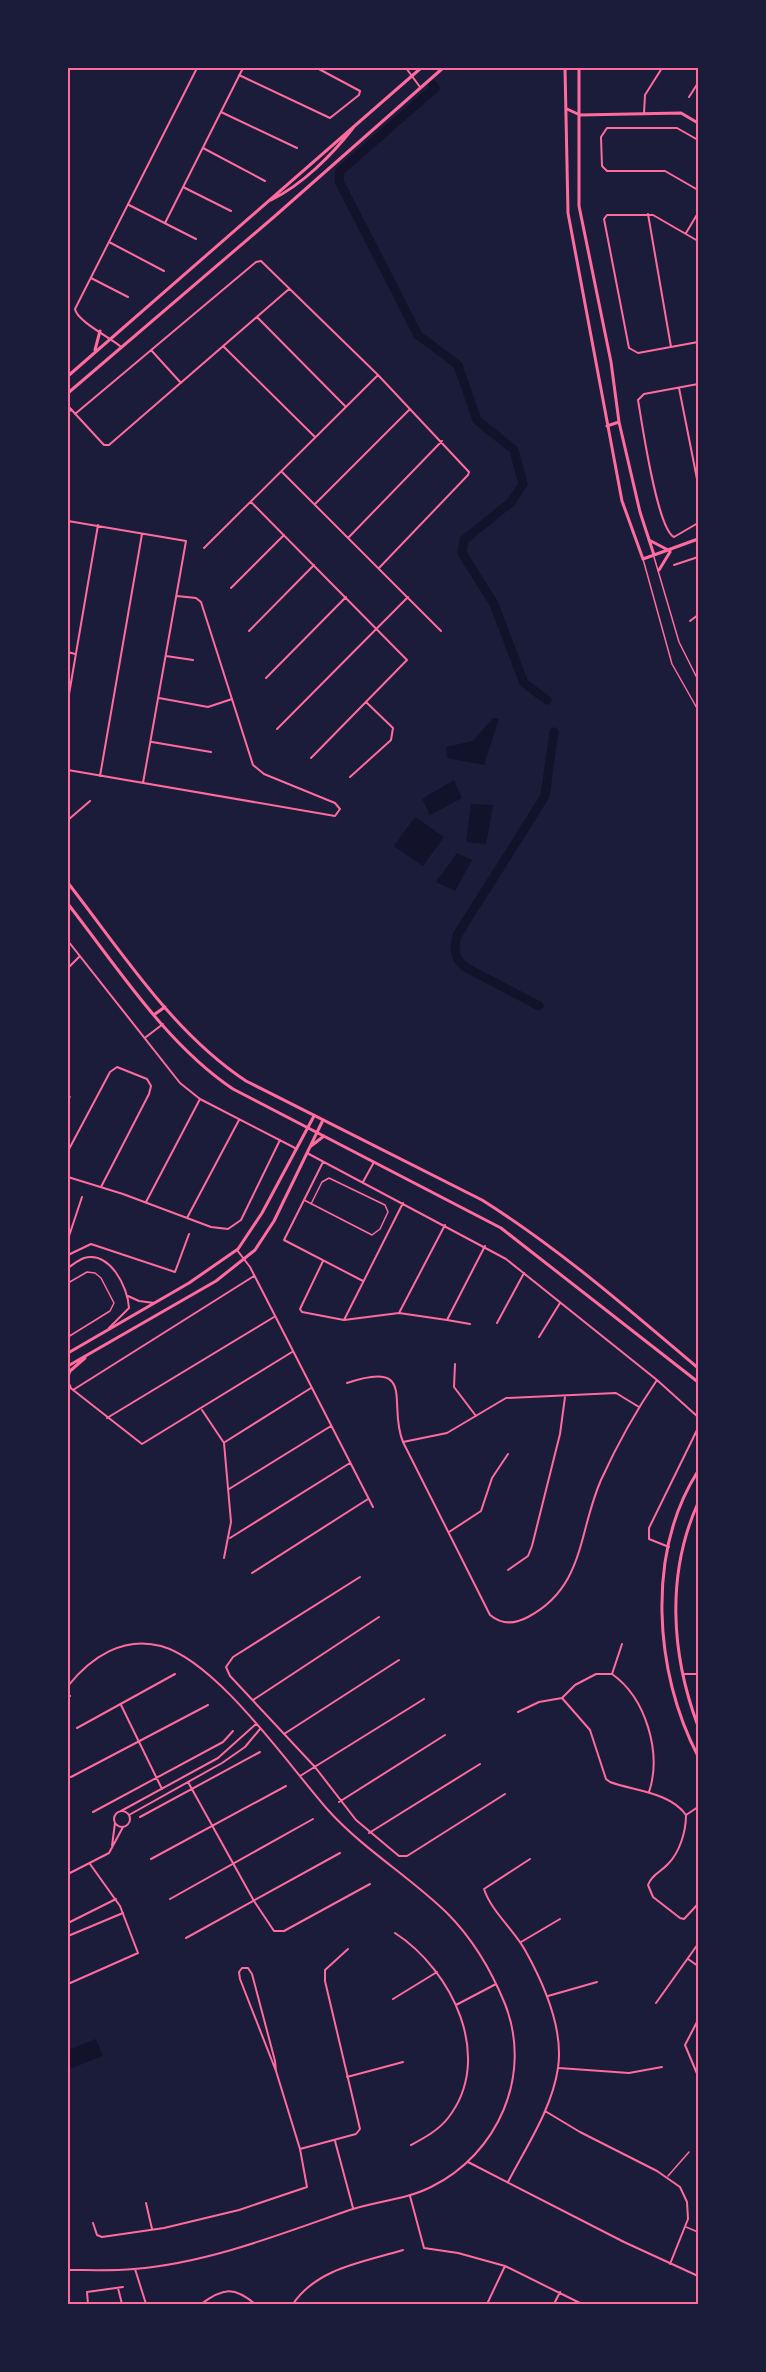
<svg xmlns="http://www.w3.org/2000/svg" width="766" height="2372" font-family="'IBM Plex Sans',sans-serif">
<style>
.water{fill:#12122b}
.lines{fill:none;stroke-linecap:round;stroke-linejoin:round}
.river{stroke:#12122b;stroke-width:9}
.service{stroke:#ff6b9d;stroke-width:1.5}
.minor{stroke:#ff6b9d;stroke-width:2}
.tertiary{stroke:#ff6b9d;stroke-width:3}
.secondary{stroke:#ff6b9d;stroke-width:3}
.neatline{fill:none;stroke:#ff6b9d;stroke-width:2}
</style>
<rect width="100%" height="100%" fill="#1b1b3a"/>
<!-- water -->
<path class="water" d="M493,718L499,719L484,765L447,758L446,747L473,741Z
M454,780L462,798L430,815L422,799Z
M471,804L493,805L486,844L466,842Z
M415,817L444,837L423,866L394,846Z
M457,853L472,860L455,891L436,882Z
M96,2039L103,2056L69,2069L68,2050Z"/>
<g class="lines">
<!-- river -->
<path class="river" d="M433,85L435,88L340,171L339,181L418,335L458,365L477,420L514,450L523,484L511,502L464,540L462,553L494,604L524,683L547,700
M539,1006L465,967C454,959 453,946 458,934L545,796L554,732"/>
<!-- service -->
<path class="service" d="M654,557L679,642L698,680
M643,559L672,664L698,710
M68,1094L70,1097L68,1101
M304,1200L372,1235L380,1229L388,1212L385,1205L329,1178L322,1182L311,1204
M68,1283L87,1272L95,1273L101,1278L114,1303L110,1311L68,1337
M668,2176L689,2152
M686,2227L698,2232"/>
<!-- minor -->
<path class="minor" d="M406,68L420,87
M239,75L330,118L359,95L360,91L317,68
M689,97L698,83
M221,112L297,148
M644,113L645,95L662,68
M698,140L677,128H607L601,137L602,166L607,171H665L698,190
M203,148L265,181
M183,187L231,211
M129,205L196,239
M648,214L671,347
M165,223L243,68
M686,233L698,213
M698,241L653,215H607L604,219L629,348L638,353L698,342
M109,242L164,271
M91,278L128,297
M257,317L346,407
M120,346C109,337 77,321 75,309L197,68
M223,346L315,437
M151,350L181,383
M698,384L644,394L638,400C642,423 657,529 674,537L698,523
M679,388L698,484
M68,406L104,445H109L289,289
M75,414L256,262L261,261L378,375L469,472L468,475L379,568
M282,472L441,631
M251,502L407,660L311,758
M315,504L410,409
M68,521L186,541L143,783
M348,538L442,441
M204,548L378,375
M674,565L698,557
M231,588L284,535
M690,621L698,615
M249,631L314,565
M68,652L75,654
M166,656L193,660
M266,678L346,597
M159,698L208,707L232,699
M68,700L98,525
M277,729L408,597
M152,742L211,752
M68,770L335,816L340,809L335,803L264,774L253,765L201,602L196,598L177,596
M100,776L142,534
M350,777L391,740L393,728L366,702
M68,820L90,801
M68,941L180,1083L200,1099L297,1149
M68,968L80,956
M146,1037L163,1024
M68,1151L110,1072L117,1067L147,1079L151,1086L149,1094L101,1187
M307,1153L506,1259L657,1380L698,1417
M323,1162L284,1240L363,1281
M68,1177L123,1194L211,1227L228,1229L241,1220L280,1140
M363,1182L374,1162
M146,1202L200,1099
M187,1218L239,1120
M68,1239L82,1197
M237,1250L250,1267L373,1507
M68,1255L91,1244L175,1272L189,1234
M323,1261L300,1309L302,1312L344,1320L399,1313L447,1320L485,1246
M68,1268C72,1265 79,1260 84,1258C110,1251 128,1287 129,1308L109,1328
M128,1296L139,1301L154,1303
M399,1313L445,1225
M344,1320L403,1203
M447,1320L470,1324
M497,1323L524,1273
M539,1337L560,1303
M455,1364L454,1387L476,1416
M347,1383C418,1359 387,1405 403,1442L490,1615C502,1625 515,1624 528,1617C585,1587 578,1532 601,1480C617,1445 635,1412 657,1380
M68,1386L142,1444L292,1352
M73,1390L254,1276
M202,1410L224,1443L231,1522L224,1558
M107,1418L274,1317
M225,1442L311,1388
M403,1442L447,1433L506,1398L616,1393L639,1407
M229,1489L331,1426
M449,1532L481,1511L492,1478L508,1454
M230,1538L350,1463
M669,1547L649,1539V1528L698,1428
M508,1570L528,1556L532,1546L560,1434L565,1397
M252,1573L368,1499
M360,1577L233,1657L226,1667L230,1676L315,1767L356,1820L399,1856H407L505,1794
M622,1644L612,1674C646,1698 662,1753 649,1792
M683,1674H698
M68,1686C91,1657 123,1636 161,1646C218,1662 289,1766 328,1810C363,1849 409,1876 447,1913C472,1938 492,1972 505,2004C533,2075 498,2154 431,2187C403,2201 372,2201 344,2212C276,2236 206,2263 134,2269C112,2271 89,2270 68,2270
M68,1695L70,1696
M562,1698L590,1730L606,1779L610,1782C634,1791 670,1792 686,1815C686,1831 680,1852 668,1864C661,1872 652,1874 648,1885L653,1897L680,1918L684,1919L698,1904
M253,1700L379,1617
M121,1705L162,1789
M518,1712L539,1702L562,1698L575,1685L596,1674H612
M77,1728L175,1674
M284,1734L399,1660
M300,1776L424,1699
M71,1777L208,1705
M188,1782L254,1901L274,1931H284L370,1884
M339,1802L445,1735
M114 1819a8 8 0 1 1 16 0a8 8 0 1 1-16 0Z
M121,1811L218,1758L256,1724
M93,1812L223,1742L233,1731
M129,1815L222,1763L245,1747L260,1729
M686,1815L698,1807
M140,1817L260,1752
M369,1833L480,1764
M112,1846L115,1823
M151,1859L286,1786
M68,1874L109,1853L123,1827
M170,1899L313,1819
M68,1923L116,1899
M395,1933C452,1970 495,2058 448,2118C439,2130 424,2138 411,2145
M68,1936L123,1913
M186,1938L340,1853
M521,1942L560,1919
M688,1959L698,1966
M68,1984L138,1953L120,1906L90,1864
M548,1996L597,1982
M393,1999L437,1972
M656,2003L698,1944
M456,2005L496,1984
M698,2020L685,2045L698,2076
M559,2068L629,2073L662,2067
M347,2077L403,2062
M545,2111L580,2132L657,2171L680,2187L687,2202L688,2219L670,2264
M335,2141L353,2208
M300,2149L356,2134L360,2129L325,1981V1970L348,1949
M468,2162L624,2242L698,2276
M508,2182C526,2147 552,2109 558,2068C564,2028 544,1984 525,1950C514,1930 491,1911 484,1889L530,1859
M410,2196L424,2248L458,2253L505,2266L582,2304
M146,2203L152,2229
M93,2223L97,2235L102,2237L164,2228L239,2210L307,2187L300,2149L276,2071L240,1979L239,1972L242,1968H248L252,1974L275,2061L276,2071
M135,2269L146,2304
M118,2288L122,2304
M88,2304L87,2292L123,2287
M201,2304C223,2288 234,2286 255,2304
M293,2304C317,2268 364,2262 403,2250
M487,2304L505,2266
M554,2304L560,2292"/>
<!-- tertiary -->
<path class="tertiary" d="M565,68L568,213L622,501L643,559L698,539
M579,68V206L611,362L619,422L640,512L654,555
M567,109L580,115L681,113L698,123
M271,200C302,185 332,155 353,128
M95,350L100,331
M68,376L421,68
M68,393L275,216L443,68
M68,409L71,410
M607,426L619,422
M649,540L670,551
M659,570L670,552
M68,1353L189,1283L238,1249L262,1213L314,1116
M68,1366L216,1281L255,1250L274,1221L323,1120
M68,1376L70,1371L85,1358
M68,1383L70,1387"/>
<!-- secondary -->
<path class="secondary" d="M68,883C122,952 172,1032 246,1081L482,1200C560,1249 628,1309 698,1368
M68,904C118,968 166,1044 233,1089L501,1228L698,1382
M155,1014L165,1007
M311,1146L324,1136
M698,1471C646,1553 654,1672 698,1756
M698,1503C666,1574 671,1654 698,1726"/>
</g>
<!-- border -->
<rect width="766" height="2372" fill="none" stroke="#1b1b3a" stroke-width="138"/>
<rect x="69" y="69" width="628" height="2234" class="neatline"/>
</svg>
